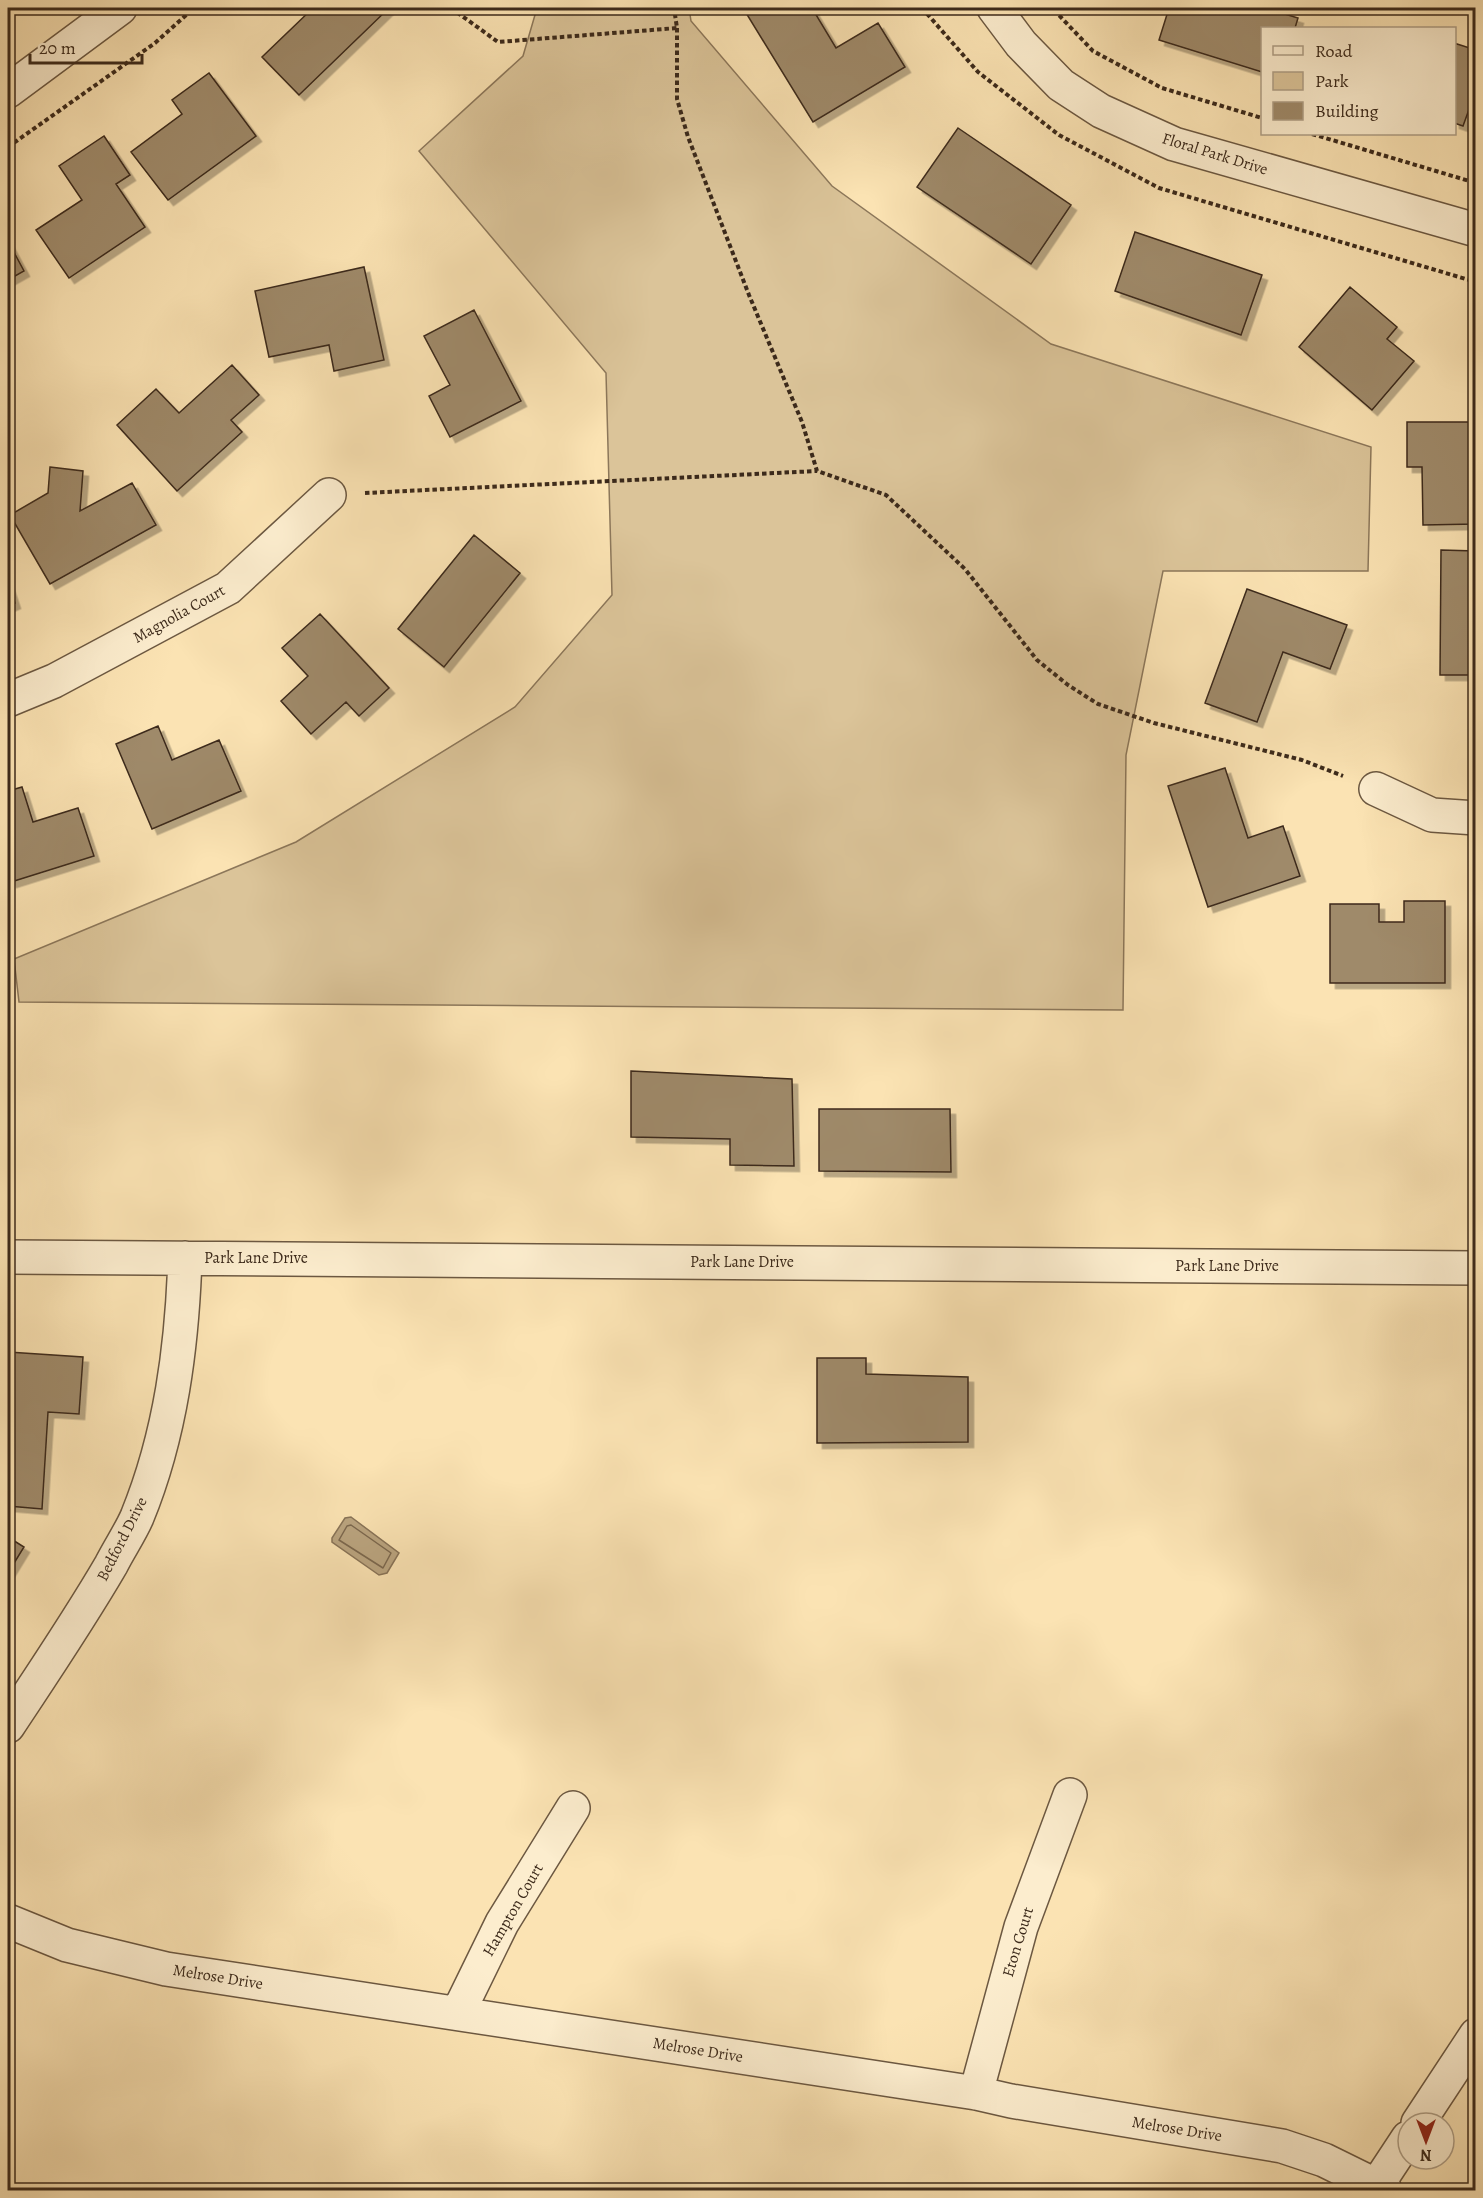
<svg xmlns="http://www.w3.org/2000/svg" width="1483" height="2198" font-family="Alegreya,serif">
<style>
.green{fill:#dbc499;stroke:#8c775a;stroke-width:1.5}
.water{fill:#baa47f;stroke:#887357;stroke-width:1.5}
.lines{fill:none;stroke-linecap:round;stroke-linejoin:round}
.shore{stroke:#7b674d;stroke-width:1.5}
.building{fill:#9f8a6a;stroke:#3c2a1b;stroke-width:1.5;filter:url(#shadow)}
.minor-casing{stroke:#6c5841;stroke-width:36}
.path{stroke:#3c2a1b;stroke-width:4;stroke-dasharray:4.5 3;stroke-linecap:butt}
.minor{stroke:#fcedce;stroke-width:33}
.labels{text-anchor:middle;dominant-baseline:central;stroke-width:6;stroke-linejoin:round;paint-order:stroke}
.street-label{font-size:16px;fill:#3c2a1b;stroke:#fcedce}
</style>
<defs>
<filter id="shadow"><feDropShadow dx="5.5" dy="5.5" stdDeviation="0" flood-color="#0004"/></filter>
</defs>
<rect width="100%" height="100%" fill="#fbe3b3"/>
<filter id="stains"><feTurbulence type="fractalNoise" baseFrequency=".00333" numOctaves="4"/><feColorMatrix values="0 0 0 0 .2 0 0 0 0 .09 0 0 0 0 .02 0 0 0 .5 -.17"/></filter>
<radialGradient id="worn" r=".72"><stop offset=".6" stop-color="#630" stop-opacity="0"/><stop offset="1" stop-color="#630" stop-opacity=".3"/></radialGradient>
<!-- green -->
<path class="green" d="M537,8H689L691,21L832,186L1051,344L1371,447L1368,571H1163L1126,755L1123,1010L19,1002L14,959L296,842L515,707L612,595L606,373L419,151L523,56Z"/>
<!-- water -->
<path class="water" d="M351,1517L399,1553L387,1573L379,1575L332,1542V1538L345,1518Z"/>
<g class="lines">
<!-- shore -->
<path class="shore" d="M351,1525L391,1553L383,1568L339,1540L347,1526Z"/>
</g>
<!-- building -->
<path class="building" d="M313,8H389L299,95L262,57Z
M743,8H812L836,48L878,23L905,67L813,122Z
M1169,8H1265L1298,18L1295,28H1262V72L1159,40Z
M1454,43L1476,50V90L1463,126L1454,123Z
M209,73L256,136L168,200L131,152L182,114L172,100Z
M958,128L1071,205L1031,264L917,187Z
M104,136L130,175L116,184L145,227L69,278L36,230L82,200L59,166Z
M1135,232L1262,275L1241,335L1115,291Z
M8,241L24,271L8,280Z
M364,267L384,360L334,371L329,345L269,357L255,291Z
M1350,287L1397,327L1387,339L1414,361L1372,410L1299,347Z
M474,310L521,401L450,437L429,396L450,385L424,336Z
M232,365L259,395L231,420L242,432L177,491L117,425L156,389L179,413Z
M1407,422H1476V524L1423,525L1422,467H1407Z
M50,467L83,471L80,511L132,483L156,525L50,584L10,515L48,493Z
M474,535L520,573L444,667L398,629Z
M1441,550L1476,551V675H1440Z
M8,582L15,603L8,606Z
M1247,589L1347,625L1330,669L1283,652L1257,722L1205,703Z
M320,614L389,688L359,716L346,702L311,734L281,701L308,676L282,648Z
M158,726L172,760L219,740L241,791L152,829L116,744Z
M1225,768L1248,838L1283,826L1300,876L1208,907L1168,786Z
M22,787L33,822L78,808L94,856L11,882L8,872V791Z
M1404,901H1445V983H1330V904H1379V922H1404Z
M631,1071L792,1079L794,1166L730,1165V1139L631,1137Z
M819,1109H950L951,1172L819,1171Z
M8,1352L83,1357L79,1414L48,1412L42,1509L8,1506Z
M817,1358H866V1374L968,1377V1442L817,1443Z
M8,1537L24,1547L8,1573Z"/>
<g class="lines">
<!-- minor casing -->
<g class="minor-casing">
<path id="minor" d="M994,8L1021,44L1061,85L1101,111L1174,144L1476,230
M8,91L120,8
M8,700L54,681L228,588L329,495
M1376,789L1432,815L1476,818
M8,1257L1476,1268
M8,1726C43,1673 79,1620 111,1565C119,1549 130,1533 137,1517C171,1434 182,1346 185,1258
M8,1921L67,1945L166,1969L976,2093L1011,2101L1282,2146L1324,2160L1385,2190
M458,2013L502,1923L573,1808
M976,2093L1021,1927L1070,1795
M1418,2123L1476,2035
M1377,2185L1408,2138"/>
</g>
<!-- path -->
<path class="path" d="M451,8L498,42L677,28L674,8
M922,8L978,72L1059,135L1159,188L1476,282
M1054,10L1093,51L1162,88L1262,118
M677,28V99L688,137L749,295L802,422L817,471L886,495L965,569L1037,660L1068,685L1098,704L1154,723L1302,760L1343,776
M1312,134L1476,183
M8,147L155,43L194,8
M365,493L817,471"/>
<!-- minor -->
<use href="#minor" class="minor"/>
</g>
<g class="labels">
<!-- street labels -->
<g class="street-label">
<text transform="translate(1215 154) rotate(17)">Floral Park Drive</text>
<text transform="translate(179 614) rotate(-29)">Magnolia Court</text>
<text x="256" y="1258">Park Lane Drive</text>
<text x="742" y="1262">Park Lane Drive</text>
<text x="1227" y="1266">Park Lane Drive</text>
<text transform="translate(122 1539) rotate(-63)">Bedford Drive</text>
<text transform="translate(513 1910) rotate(-60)">Hampton Court</text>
<text transform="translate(1018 1942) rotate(-73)">Eton Court</text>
<text transform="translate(218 1977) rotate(9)">Melrose Drive</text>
<text transform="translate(698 2050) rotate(9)">Melrose Drive</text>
<text transform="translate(1177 2129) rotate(9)">Melrose Drive</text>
</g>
</g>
<!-- margin -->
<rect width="1483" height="2198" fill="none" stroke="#fbe3b3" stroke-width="30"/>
<rect x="9" y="9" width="1465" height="2180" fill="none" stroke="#3c2a1b" stroke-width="3"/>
<rect x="15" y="15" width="1453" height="2168" fill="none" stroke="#3c2a1b" stroke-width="1.5"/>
<!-- legend -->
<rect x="1261" y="27" width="195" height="108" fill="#fcedce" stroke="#af9f86" stroke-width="1.5"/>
<rect x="1273" y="46" width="30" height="9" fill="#fcedce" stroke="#af9f86" stroke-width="1.5"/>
<text x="1315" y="57" font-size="18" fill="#3c2a1b">Road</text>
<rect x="1273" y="72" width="30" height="18" fill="#dbc499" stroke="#af9f86" stroke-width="1.5"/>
<text x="1315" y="87" font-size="18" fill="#3c2a1b">Park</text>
<rect x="1273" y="102" width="30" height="18" fill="#9f8a6a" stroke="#af9f86" stroke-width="1.5"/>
<text x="1315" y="117" font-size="18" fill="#3c2a1b">Building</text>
<!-- north arrow -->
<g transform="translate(1426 2141) rotate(180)"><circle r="28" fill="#fcedce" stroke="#af9f86" stroke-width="1.5"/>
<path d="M0-4.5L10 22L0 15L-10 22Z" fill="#8f2418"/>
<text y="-9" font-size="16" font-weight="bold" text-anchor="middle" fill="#3c2a1b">N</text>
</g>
<!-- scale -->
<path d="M30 54v9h112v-9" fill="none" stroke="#3c2a1b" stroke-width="3"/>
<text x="39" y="54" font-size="18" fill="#3c2a1b" stroke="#fcedce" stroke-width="4.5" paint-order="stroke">20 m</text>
<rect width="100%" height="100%" filter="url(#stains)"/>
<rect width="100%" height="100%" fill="url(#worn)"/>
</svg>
